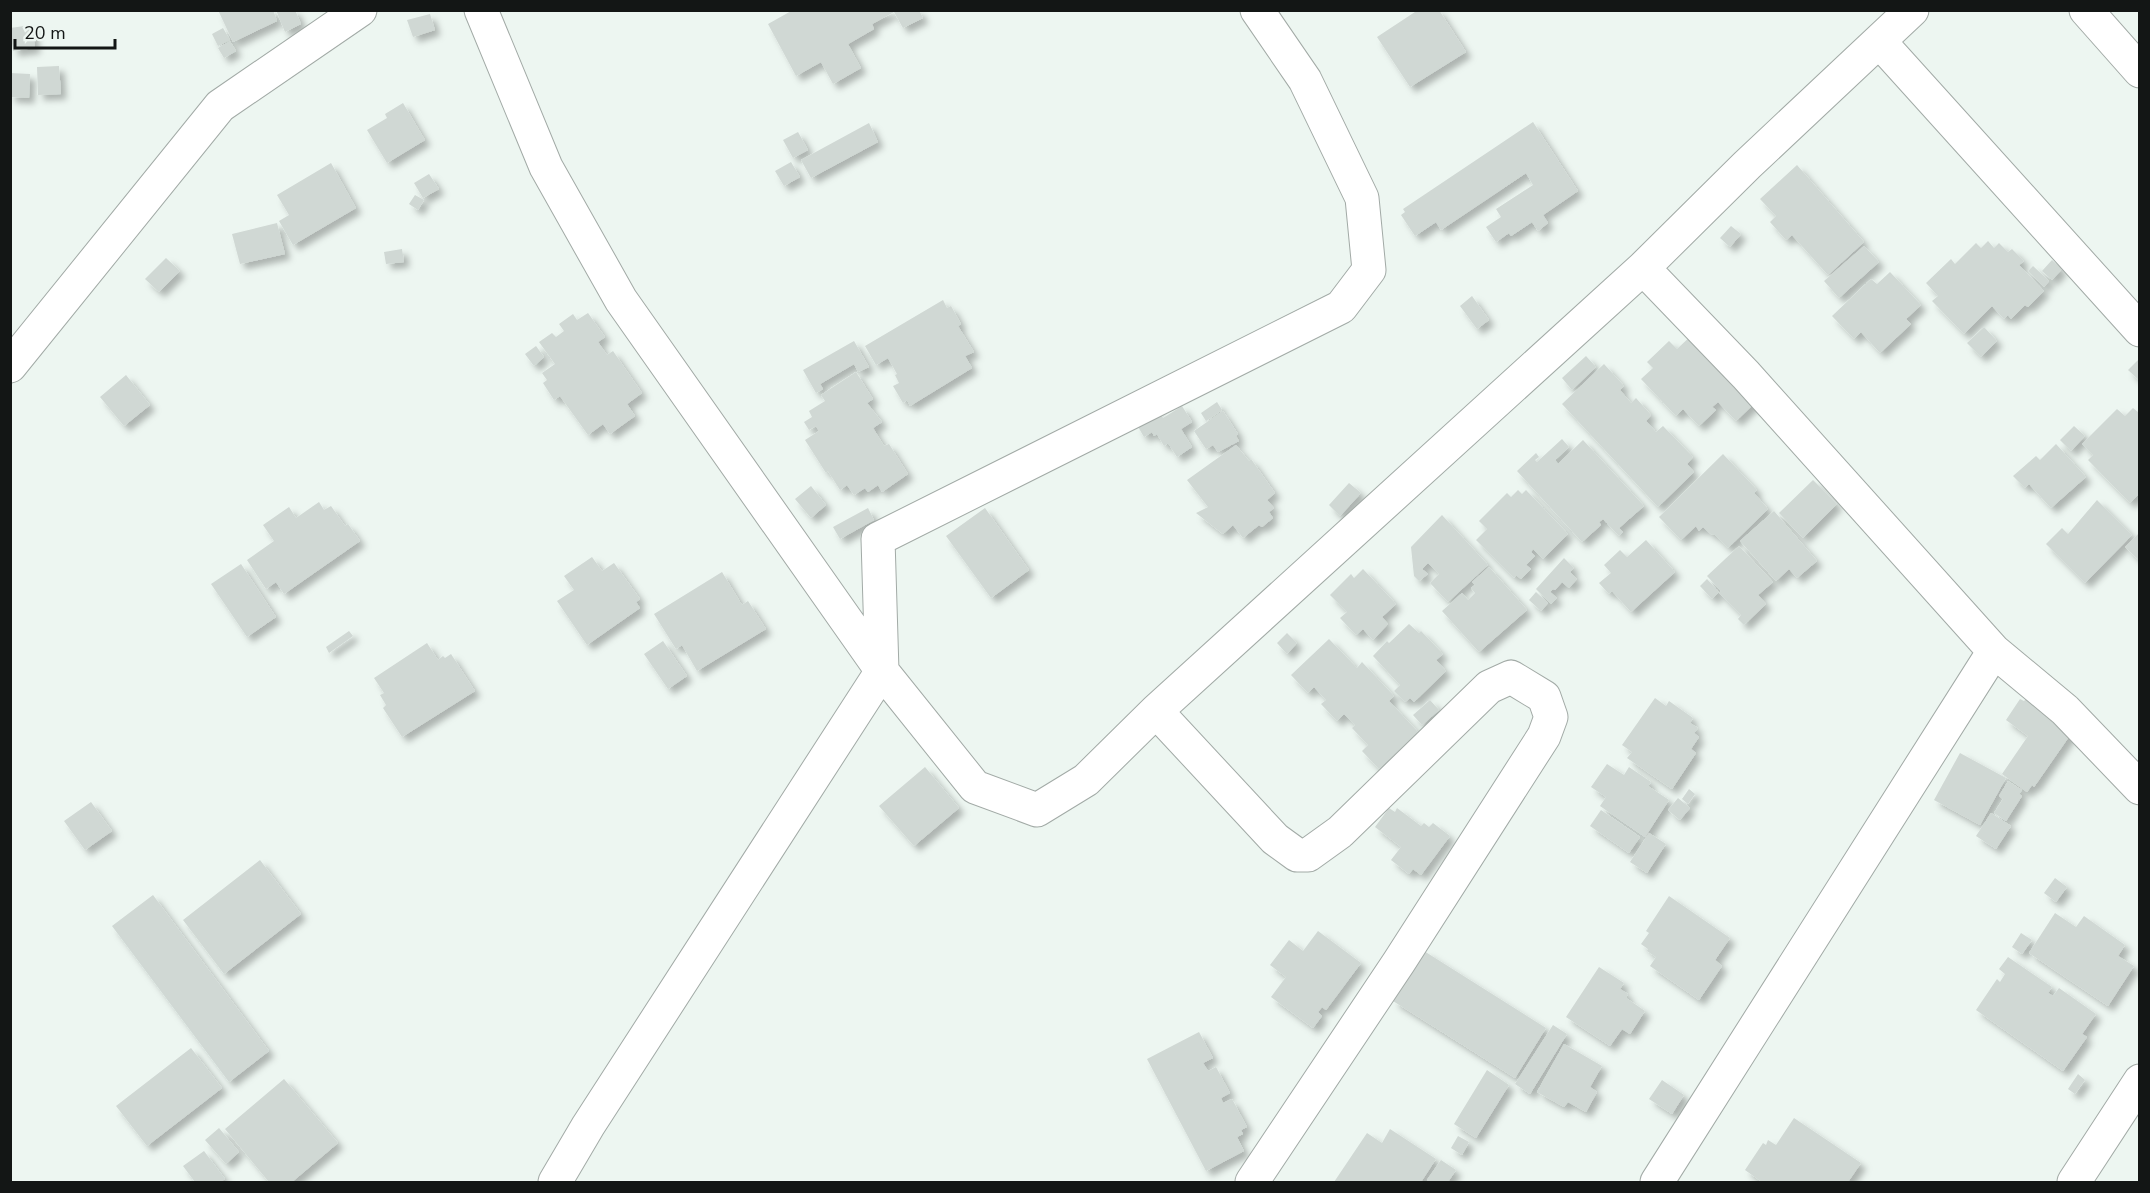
<svg xmlns="http://www.w3.org/2000/svg" width="2150" height="1193" font-family="'Nunito Sans',sans-serif">
<style>
.building{fill:#d0d8d4;filter:url(#shadow)}
.lines{fill:none;stroke-linecap:round;stroke-linejoin:round}
.street-casing{stroke:#a2aaa6;stroke-width:35}
.street{stroke:#fff;stroke-width:33}
</style>
<defs>
<filter id="shadow"><feDropShadow dx="5.5" dy="5.5" stdDeviation="3" flood-color="#0004"/></filter>
</defs>
<rect width="100%" height="100%" fill="#edf6f1"/>
<!-- building -->
<path class="building" d="M218,10H273L277,21L233,42Z
M276,10H295L301,24L285,32Z
M793,10H919L923,18L903,28L894,12L872,24L874,29L848,44L861,68L833,84L821,62L796,76L768,24Z
M1418,10H1439L1466,52L1410,87L1377,37Z
M430,14L435,30L413,37L407,20Z
M32,25L35,48L13,51L10,28Z
M223,28L230,40L218,46L212,34Z
M230,41L236,51L224,58L218,48Z
M59,66L61,94L38,95L37,67Z
M10,73L30,74L29,98L10,97Z
M403,103L425,140L387,163L367,130L387,118L385,114Z
M1533,122L1578,191L1543,215L1548,223L1538,231L1532,222L1511,236L1509,233L1496,242L1486,227L1501,217L1496,209L1533,185L1526,173L1441,230L1436,222L1415,236L1401,215L1405,212L1403,209Z
M869,123L878,142L811,178L801,160Z
M798,132L808,150L793,158L783,140Z
M791,162L800,177L784,186L775,171Z
M331,163L356,208L293,245L279,221L289,215L277,195Z
M1797,165L1864,242L1828,275L1792,235L1786,240L1770,222L1776,216L1760,199Z
M429,174L439,189L423,198L414,183Z
M415,195L424,200L418,210L409,204Z
M277,223L285,254L240,264L232,234Z
M1731,226L1741,234L1730,247L1720,238Z
M1988,241L1994,248L1999,243L2008,252L2012,249L2024,261L2019,265L2044,291L2028,307L2025,305L2011,319L2008,315L2004,319L1992,306L1964,334L1932,301L1938,296L1926,283L1951,259L1955,264L1976,243L1981,248Z
M1864,246L1879,262L1839,298L1824,281Z
M402,249L404,262L386,264L384,252Z
M166,258L180,271L159,292L145,279Z
M2052,260L2062,269L2052,280L2042,271Z
M2033,266L2049,281L2044,287L2028,271Z
M1890,272L1921,305L1906,319L1911,324L1880,353L1861,332L1854,339L1832,316L1871,279L1877,284Z
M1472,296L1489,320L1477,329L1460,306Z
M943,300L947,308L951,306L961,324L958,326L974,352L965,356L972,368L910,406L907,400L903,403L893,386L899,383L895,375L897,374L888,358L876,365L865,346Z
M588,313L605,337L598,342L607,355L613,351L642,393L627,404L635,416L610,434L603,424L588,435L560,396L554,400L543,383L547,380L542,373L555,364L539,342L552,333L556,337L564,331L559,324L573,314L577,320Z
M1984,327L1997,341L1981,357L1967,343Z
M1694,333L1757,401L1736,421L1718,402L1712,407L1716,410L1699,426L1683,409L1676,416L1641,379L1653,368L1647,362L1669,341L1677,349Z
M854,341L869,367L858,372L854,364L820,384L823,389L816,393L803,370Z
M536,346L544,357L534,366L525,354Z
M1586,356L1596,367L1572,390L1562,378Z
M2140,358V381L2128,370Z
M1604,364L1624,386L1620,390L1631,403L1636,398L1651,415L1646,421L1656,432L1663,426L1693,457L1687,464L1694,472L1658,507L1562,404Z
M856,372L873,399L867,403L882,422L873,428L884,446L889,444L908,474L882,492L878,485L868,492L865,488L854,495L847,485L840,490L828,471L826,473L805,440L819,431L816,426L809,430L804,422L812,417L809,411L825,401L821,395Z
M126,375L150,405L124,426L100,397Z
M1217,402L1222,410L1206,421L1201,413Z
M1182,406L1192,422L1181,429L1192,447L1177,457L1168,443L1164,446L1157,434L1154,436L1152,432L1144,437L1137,425L1159,411L1163,418Z
M2133,408L2138,412L2140,410V493L2130,503L2088,460L2093,455L2082,444L2117,409L2125,416Z
M1223,411L1238,434L1236,436L1239,441L1218,452L1213,445L1206,449L1194,431Z
M2074,426L2085,436L2071,451L2060,440Z
M1562,439L1569,447L1555,460L1558,464L1583,440L1644,506L1619,528L1623,532L1619,536L1603,519L1599,522L1601,525L1582,542L1517,471L1536,453L1539,457L1535,460L1537,462Z
M2056,444L2086,477L2051,508L2029,484L2025,488L2013,476L2036,456L2040,460Z
M1236,445L1249,461L1251,459L1275,493L1267,500L1274,508L1269,512L1273,518L1262,527L1259,525L1243,538L1233,525L1223,534L1196,513L1208,507L1187,480Z
M1723,454L1757,490L1754,493L1768,509L1728,548L1714,534L1712,535L1703,527L1699,531L1696,526L1681,540L1659,517Z
M1813,480L1837,504L1803,538L1779,513Z
M1349,483L1361,493L1340,516L1329,505Z
M811,486L826,505L811,518L795,499Z
M1518,490L1522,494L1526,490L1568,534L1543,559L1533,549L1531,552L1535,556L1526,565L1531,569L1521,579L1516,575L1514,578L1476,540L1487,529L1479,521L1507,493L1511,497Z
M2097,500L2132,535L2085,583L2046,544L2062,528L2068,534Z
M319,502L324,510L331,506L345,526L348,524L360,541L284,594L276,582L266,589L247,560L274,541L263,525L289,507L296,518Z
M868,508L874,520L840,539L833,527Z
M985,508L1029,570L991,598L946,536Z
M1774,511L1817,561L1797,578L1789,569L1776,581L1740,541Z
M1442,515L1488,565L1448,602L1430,583L1439,574L1428,563L1422,569L1428,574L1419,581L1414,576L1411,547Z
M2140,532V561L2125,547Z
M1646,540L1675,572L1631,612L1612,591L1609,594L1599,583L1611,573L1604,565L1620,550L1627,557Z
M1739,546L1773,582L1758,595L1766,604L1744,625L1738,619L1741,615L1719,593L1721,591L1707,576Z
M592,557L602,571L614,563L640,599L636,602L640,608L587,645L557,601L574,590L564,576Z
M1564,558L1574,568L1570,572L1577,579L1569,588L1562,582L1555,590L1553,589L1550,592L1557,598L1551,604L1536,589Z
M241,564L276,617L247,637L211,584Z
M1489,567L1527,610L1479,652L1442,611L1462,593L1468,600L1475,593L1471,588L1475,585L1472,582Z
M1363,569L1396,604L1382,617L1388,624L1373,640L1363,629L1356,635L1340,618L1347,612L1330,595L1351,574L1354,578Z
M722,572L742,605L748,601L766,629L697,671L682,645L676,649L654,614Z
M1707,579L1719,592L1712,599L1700,586Z
M1536,592L1548,603L1541,611L1529,600Z
M1409,624L1419,633L1421,631L1443,654L1436,660L1446,671L1414,702L1410,698L1405,702L1394,691L1400,685L1373,656L1387,641L1389,643Z
M349,631L353,636L329,653L326,647Z
M1287,633L1297,643L1287,654L1277,643Z
M1329,639L1357,668L1362,662L1394,696L1389,701L1418,732L1379,769L1362,751L1368,745L1352,728L1355,725L1344,714L1337,721L1321,704L1326,700L1314,687L1308,693L1291,675Z
M663,641L687,676L668,689L644,654Z
M427,643L438,660L443,656L445,658L451,654L475,691L402,737L383,708L386,705L380,695L384,693L374,678Z
M1655,698L1666,706L1669,701L1693,718L1690,723L1698,728L1694,733L1699,737L1691,749L1696,753L1672,789L1627,758L1632,752L1622,745Z
M2027,698L2073,731L2034,787L2032,785L2027,792L2002,774L2028,736L2006,720L2020,699L2024,701Z
M1430,700L1439,710L1422,725L1413,715Z
M1960,753L2006,778L1980,825L1934,800Z
M1607,764L1624,775L1629,767L1651,782L1648,786L1669,800L1645,837L1600,806L1606,797L1591,787Z
M925,767L959,808L914,846L879,806Z
M2008,781L2022,790L2019,794L2022,796L2006,821L1994,813L2003,799L1999,796Z
M1689,789L1695,794L1688,804L1682,799Z
M1678,798L1690,808L1680,820L1668,810Z
M91,802L112,831L85,850L64,821Z
M1389,808L1395,812L1397,808L1421,826L1424,823L1429,827L1433,823L1450,836L1421,875L1413,869L1409,874L1391,860L1401,847L1375,827Z
M1601,810L1640,837L1629,853L1590,826Z
M1991,813L2011,826L1996,849L1976,836Z
M1649,833L1666,844L1647,873L1630,862Z
M260,860L301,914L224,974L183,920Z
M2055,878L2067,887L2056,902L2044,893Z
M153,895L269,1051L229,1082L112,926Z
M1669,896L1730,938L1715,960L1722,966L1699,1000L1650,966L1656,957L1647,951L1648,949L1641,944L1649,933L1646,931Z
M2055,913L2076,927L2084,916L2125,945L2118,956L2134,966L2108,1006L2029,953Z
M1318,931L1361,963L1326,1010L1322,1007L1318,1012L1322,1016L1313,1028L1271,997L1286,977L1270,965L1289,940L1303,951Z
M2021,933L2032,940L2022,954L2012,947Z
M1424,951L1546,1028L1515,1078L1393,1001Z
M2008,957L2052,987L2048,993L2053,996L2059,988L2096,1014L2082,1034L2087,1037L2063,1071L1976,1010L1997,979L2000,982L2005,974L1999,969Z
M1599,967L1624,983L1620,989L1628,994L1626,998L1645,1011L1630,1034L1622,1029L1610,1046L1566,1017Z
M1553,1025L1567,1034L1530,1094L1515,1084Z
M1199,1032L1213,1058L1203,1063L1208,1071L1216,1067L1230,1093L1221,1098L1223,1103L1232,1099L1247,1127L1241,1130L1243,1134L1237,1137L1244,1151L1206,1171L1147,1059Z
M1564,1044L1602,1066L1590,1087L1597,1092L1586,1112L1568,1102L1564,1107L1537,1092Z
M191,1048L222,1088L147,1146L116,1106Z
M1487,1070L1509,1085L1476,1138L1454,1124Z
M2078,1074L2085,1080L2075,1094L2068,1089Z
M284,1079L338,1143L292,1182H269L225,1129Z
M1662,1080L1684,1095L1672,1114L1649,1099Z
M1794,1118L1861,1163L1848,1182H1762L1745,1170L1763,1143L1766,1145L1768,1140L1776,1145Z
M219,1128L239,1152L226,1164L205,1140Z
M1390,1129L1436,1159L1421,1182H1334L1367,1133L1382,1143Z
M1458,1136L1469,1142L1462,1155L1451,1148Z
M204,1151L225,1179L220,1182H195L183,1166Z
M1441,1160L1456,1170L1448,1182H1431L1427,1180Z"/>
<g class="lines">
<!-- street casing -->
<g class="street-casing">
<path id="street" d="M481,10L546,167L621,300L882,671L975,787L1037,810L1086,780L1156,711L1643,268L1747,165L1912,10
M2086,10L2140,71
M1879,41L2140,330
M1643,268L1746,375L1994,651L2065,710L2140,788
M10,366L220,106L360,10
M1156,711L1275,839L1297,855H1308L1340,832L1489,687L1511,677L1544,697L1551,717L1544,736L1399,962L1252,1182
M555,1182L588,1126L882,671L878,539L1341,307L1369,270L1362,198L1305,80L1257,10
M1657,1182L1994,651
M2074,1182L2140,1081"/>
</g>
<!-- street -->
<use href="#street" class="street"/>
</g>
<!-- border -->
<rect width="2150" height="1193" fill="none" stroke="#131615" stroke-width="24"/>
<!-- scale -->
<path d="M15 39v9h100v-9" fill="none" stroke="#131615" stroke-width="3"/>
<text x="24" y="39" font-size="18" fill="#131615" stroke="#edf6f1" stroke-width="4.5" paint-order="stroke">20 m</text>
</svg>
